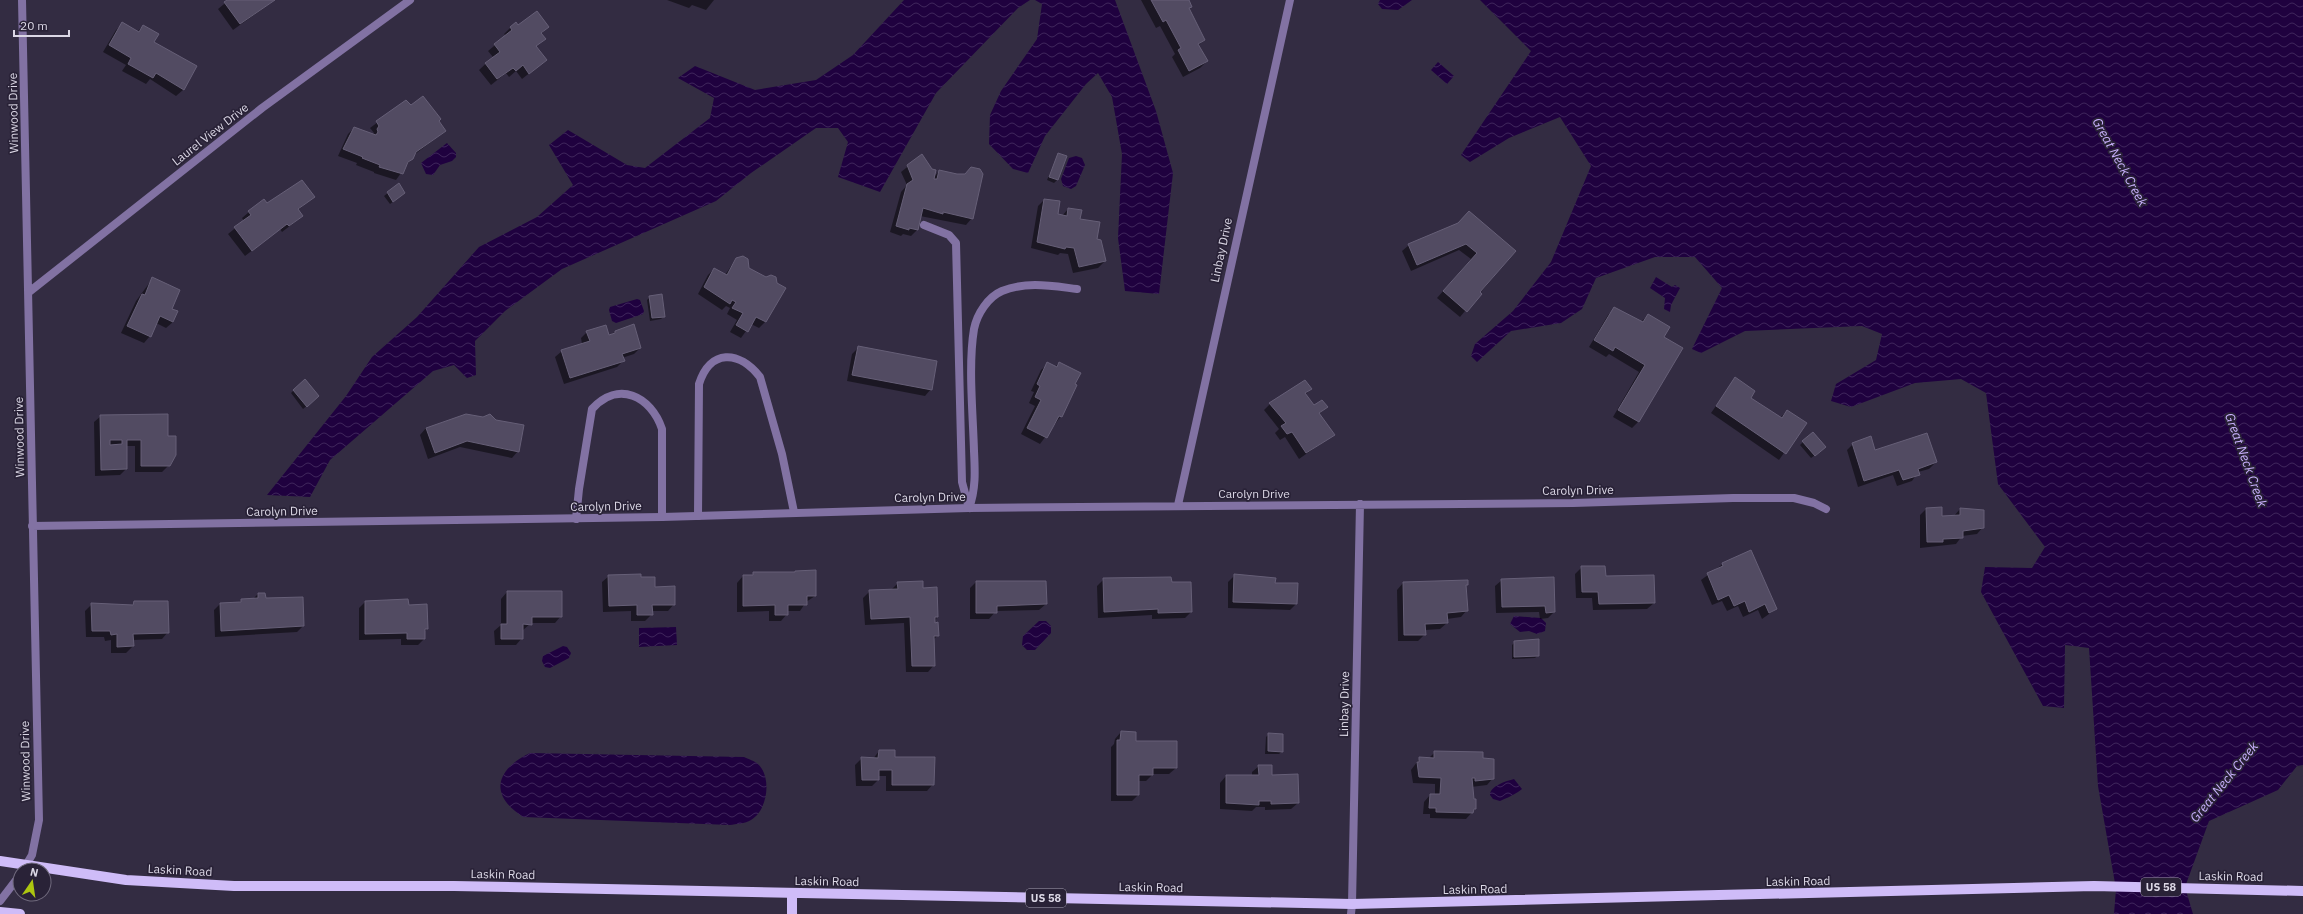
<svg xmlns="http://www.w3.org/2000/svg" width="2303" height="914" font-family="'IBM Plex Sans',sans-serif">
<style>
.water{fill:url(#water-waves)}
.shadow{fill:#0007}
.building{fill:#524b62;stroke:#665f77;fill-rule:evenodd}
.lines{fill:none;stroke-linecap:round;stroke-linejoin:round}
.service{stroke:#8272a3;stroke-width:8}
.minor{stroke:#8272a3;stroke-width:8}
.primary{stroke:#cfbcf8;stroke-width:10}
.labels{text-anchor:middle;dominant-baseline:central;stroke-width:3.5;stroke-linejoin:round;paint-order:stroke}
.shield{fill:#292237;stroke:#a6a1b1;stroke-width:1}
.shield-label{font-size:11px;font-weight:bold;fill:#dbd7e5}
.street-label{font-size:12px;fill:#dbd7e5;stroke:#292237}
.water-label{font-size:13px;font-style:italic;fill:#c9b1fe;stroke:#292237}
</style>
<defs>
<pattern id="water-waves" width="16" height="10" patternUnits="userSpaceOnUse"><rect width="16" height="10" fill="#1f013f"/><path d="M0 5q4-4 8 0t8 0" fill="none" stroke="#3f255b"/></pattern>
</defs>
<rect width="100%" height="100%" fill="#332c42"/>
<!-- water -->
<path class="water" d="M904,0H1030L1018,8L936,93L880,192L838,177L848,142L838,128H816L751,173L716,201L562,269L505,311L475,341L476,375L467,378L454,365L433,371L330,460L310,497L267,495L346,396L372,357L417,317L479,247L537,217L573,185L549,145L568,130L627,165L645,168L710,118L714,98L678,78L695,66L755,90L816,80L853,55Z
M1035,0H1115L1156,111L1173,173L1159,294L1125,291L1118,238L1122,154L1112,97L1098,73L1086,84L1045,136L1028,173L1013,169L989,144L990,115L1001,91L1037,39L1042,4Z
M1380,0H1412L1398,10L1382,9L1378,4Z
M1480,0H2303V765L2297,766L2278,790L2209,821L2185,887L2193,914H2114L2116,889L2098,786L2089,648L2065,645L2064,708L2043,706L1981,592L1985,567L2032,568L2045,547L1998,484L1986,393L1961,379L1915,383L1851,407L1831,401L1836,384L1876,360L1882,334L1862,326L1745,331L1701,353L1692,349L1722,288L1695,257H1655L1596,278L1582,309L1561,323L1511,331L1477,362L1471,356L1475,344L1513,311L1551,262L1591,166L1560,117L1509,138L1470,162L1461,155L1531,51Z
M1438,62L1454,76L1447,84L1431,70Z
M447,143L456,153V157L452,161L440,165L433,175L426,174L421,163Z
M1076,156L1082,158L1085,165L1076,186L1071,189L1063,186L1061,179L1069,158Z
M1656,277L1672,287L1675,285L1680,288L1671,305L1670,312L1664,309L1665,298L1650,288Z
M637,299L640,300L644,311L643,314L616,323L612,321L609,310L610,307Z
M1514,616L1541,618L1546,623L1545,631L1537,634L1529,631L1520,632L1510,624Z
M1039,621H1046L1051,626V633L1035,650H1027L1022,645L1023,636Z
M676,627L677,645L639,647V628Z
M563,646L567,647L571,653L569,658L550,668L545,667L542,661L543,656Z
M530,753L744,757C748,759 755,761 758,764C772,777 768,810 751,820C745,824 736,824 730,825L523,817C489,795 495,770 530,753Z
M1514,779L1522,789C1518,793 1505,799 1500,801L1493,799L1490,795C1490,786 1506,781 1514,779Z"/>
<!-- shadow -->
<path class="shadow" d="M229,0H275L233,30L218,9Z
M667,0H714L706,10L692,5L689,8Z
M1141,0H1188L1191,6L1188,9L1204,39L1198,46L1207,61L1200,68L1183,77L1172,57L1175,54L1160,26L1156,28Z
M122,24L137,32L143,26L153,43L196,66L183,90L176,96L150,79L146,84L122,71L126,65L103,52L116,30Z
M511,27H548L541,34L544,38L535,47L546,60L522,79L516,71L509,77L506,73L491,85L479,70L493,57L488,51L506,36L504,34Z
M406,101L411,107L438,121L445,131L414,155L396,180L374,173V172L356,165L357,163L338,156L348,134L354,128L372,135L374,133L370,128Z
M1059,154L1057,180L1054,183L1047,180Z
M921,156L934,177L939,171L957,176L964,175L972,218L966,225L920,216L917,230L911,236L903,234L901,236L890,232L901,192L907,185L901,172Z
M398,185L404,193L390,204L384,196Z
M314,196L298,210L302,216L295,222L282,232L280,229L245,256L228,234L244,221L242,218L249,212L267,204Z
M1044,200L1057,215L1062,216L1068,209L1095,240L1105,261L1098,268L1073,273L1068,254L1060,253L1058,255L1031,248L1038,206Z
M1458,224L1515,251L1460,317L1437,298L1471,259L1459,250L1411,271L1402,251L1409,245Z
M736,259L748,268L784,288L765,322L759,328L751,324L741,338L730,332L737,320L727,314L730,308L726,306L722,310L698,294L708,275L714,269L725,275Z
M153,278L170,309L173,322L166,328L156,323L150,336L144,343L121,333L136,301Z
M650,297L664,316L661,319L650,321L647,300Z
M1614,309L1641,322L1648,315L1663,337L1682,348L1638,422L1632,428L1613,417L1639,372L1609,354L1606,357L1589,347L1608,315Z
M587,332L608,336L615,332L640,348L634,354L622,358L623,361L617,367L564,384L555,357L562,351L582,344L581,338Z
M858,348L931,389L925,396L847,381L852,354Z
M1059,363L1061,416L1040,444L1021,434L1035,406L1029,403L1034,392L1031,391L1041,370L1048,364L1055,367Z
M1735,379L1749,398L1780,418L1787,411L1805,423L1779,460L1711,413Z
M1310,389L1305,395L1313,406L1326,407L1319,414L1333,435L1299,459L1285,437L1280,440L1275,433L1279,429L1264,410L1270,404Z
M294,390L315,399L303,409L291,393Z
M167,415L169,465L162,472H135V446H126V469L120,475L95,476L94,422L101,416Z
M426,428L518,451L512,458L460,447L428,459L420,435Z
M1803,442L1822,450L1811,458L1800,445Z
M1853,444L1875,451L1936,462L1929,469L1918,472L1912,481L1897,486L1893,475L1858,487L1847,450Z
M1926,509L1941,517L1954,516L1960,509L1983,527L1977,534L1962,536L1956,544L1920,548V515Z
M1723,564L1776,609L1762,619L1758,610L1743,617L1738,606L1727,611L1722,601L1712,605L1701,580Z
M1582,567L1605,577L1654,603L1647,609L1593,610L1592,598H1576L1575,574Z
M754,573H794L815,596L806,602L800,611H787V614L781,621H769V611L737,612V583L743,576H751Z
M1235,575L1274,584L1296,604L1290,610L1228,608V582Z
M609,576L640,578L674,604L668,611H651L652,614L645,621H631V611L603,612L602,582Z
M1554,578V612L1548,618L1540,619L1539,612L1496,613L1495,586L1502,580Z
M1104,579L1171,583L1191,612L1185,618L1152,619V615L1098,618L1097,586Z
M976,582L1046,604L1039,610L996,611L989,619H970V588Z
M898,583L922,589L937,617L934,624L938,635L933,640L934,665L928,672H906L904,623L865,625L863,598L870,591L891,590Z
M1403,583L1467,584L1465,586L1467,610L1461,617L1447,619V623L1440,629L1425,630V634L1418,641H1398L1397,590Z
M507,592L561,616L555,623H531L522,631V638L516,645H495L494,631L501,625V599Z
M258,594L303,626L297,632L215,637L214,610L220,604L238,603L242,600L253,599Z
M407,601L408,606L426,605L427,629L424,632V639L418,645H401V639L359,640V608L365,602Z
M134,602L168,632L162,639L132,640L133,646L126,653H111V640L105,641L104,637H86L85,611L92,604L131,606Z
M1515,642L1538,655L1535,658L1512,659V645Z
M1121,732L1176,768L1169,774H1153L1146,781H1138V795L1132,801H1111V747L1114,744L1115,739Z
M1269,734L1282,751L1279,754H1265L1266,737Z
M879,751L894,758L933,784L927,791H886V776H878V780L872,786H856L855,765L862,758L873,759Z
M1435,752L1482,759L1493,778L1487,785L1471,787L1475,809L1466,819L1430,818V814H1423L1424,802L1430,795H1435V784L1413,783L1411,770L1420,758L1428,759Z
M1259,766L1298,803L1291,809L1265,810V807H1256L1252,811L1220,809V783L1226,776H1252V772Z"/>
<!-- building -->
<path class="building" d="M227,0H275L240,24L224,2Z
M1151,0H1189L1192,7L1189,8L1205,40L1198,44L1208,61L1189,71L1178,50L1181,48L1166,20L1163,22Z
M537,11L549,27L541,33L546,39L536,46L547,60L529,74L523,65L516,71L513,68L497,79L485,63L500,52L494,44L512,30L510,27L516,22L518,25Z
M122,22L139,32L143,25L159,34L154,42L197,66L184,90L156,73L153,78L128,64L131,58L109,45Z
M423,96L441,119L439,121L446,131L416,152L413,159L408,162L403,174L379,167L380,165L362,158L363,157L343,149L354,127L376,135L378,132L377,129L379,126L376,121L406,100L411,105Z
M1058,153L1067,156L1058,180L1049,177Z
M922,154L932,169L936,170L934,179H937L939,170L957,174H965L971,167L980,169L983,174L973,219L943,212V214L923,208L918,230L909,228V230L896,226L907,184L913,180L907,165Z
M302,180L315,197L298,209L303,216L289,226L287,224L252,251L234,227L251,215L248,211L264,199L267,203Z
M399,183L405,193L393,202L387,192Z
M1044,199L1060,201L1058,214L1067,216L1068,208L1082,210L1080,219L1100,222L1097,239L1101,240L1106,261L1079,267L1074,248L1066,247L1065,249L1037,242Z
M1469,211L1516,251L1480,292L1482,294L1467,312L1443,291L1477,253L1466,244L1417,265L1408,244L1458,223Z
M743,256L748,259L749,268L766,277L771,275L776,277L777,283L786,288L766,322L756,317L748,332L736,325L743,313L732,308L736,302L732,300L730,304L704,287L714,268L727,275L736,258Z
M152,277L180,290L172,309L178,311L173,322L160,316L151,337L127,326L142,294L145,295Z
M662,294L665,317L652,318L649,296Z
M1614,307L1643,322L1648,314L1670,327L1664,337L1683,348L1639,422L1618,410L1645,365L1615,347L1613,351L1594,340Z
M634,324L641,348L622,354L625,361L570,378L561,350L590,341L586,331L606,325L609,335L615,333V331Z
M858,346L937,361L932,390L852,375Z
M1047,362L1057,367L1059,362L1081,373L1075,384L1077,385L1062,417L1059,416L1047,438L1027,428L1041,400L1035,397L1040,386L1037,384Z
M1735,377L1755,391L1751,398L1782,418L1787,410L1807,423L1786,454L1716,406Z
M305,379L319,396L307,407L293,390Z
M1305,380L1312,389L1305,393L1314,405L1322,400L1328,407L1319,413L1335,435L1306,453L1292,432L1287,434L1281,426L1286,423L1269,403Z
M168,414V436H176V455L170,466H141V440H127V469L101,470L100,415ZM110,440H122V444L110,445Z
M466,414L483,417L490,414L496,420L524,425L519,452L467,441L435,453L426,428Z
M1813,432L1826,447L1815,456L1802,441Z
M1927,433L1937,462L1918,469L1920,475L1903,480L1899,470L1864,481L1852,443L1871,436L1875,450Z
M1942,507V516L1960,515V508L1984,510V528L1963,531V538L1943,539V542H1927L1926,508Z
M1751,550L1777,609L1769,613L1765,604L1749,612L1745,601L1734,606L1729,595L1718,600L1707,573L1723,566L1722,563Z
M1581,566H1605L1606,576L1654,575L1655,603L1599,604L1598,592H1582Z
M816,570V596H807V605H788V615H775V605L743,606V575H753V572H795V571Z
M641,574V577H655V587L675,586V605H652L653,615H637V605L609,606L608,575Z
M1234,574L1276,578L1275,583H1298L1297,604L1233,602Z
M1171,577L1172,582H1191L1192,612L1158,613V609L1104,612L1103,578Z
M1554,577L1555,612L1546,613L1545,606L1502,607L1501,579Z
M1468,580V585H1466L1468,611L1447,613L1448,623L1425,624L1426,635H1404L1403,582Z
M923,581V588L937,587L938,617H935V623L938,622L939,636H934L935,666H912L910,617L871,619L869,590L898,589L897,582Z
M976,581H1046L1047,604L997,606V613H976Z
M507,591H562V617H532V625L523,624V639H501V624H507Z
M258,593H265L266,598L303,597L304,626L221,631L220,603L241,602V599L258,598Z
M408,599L409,605L427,604L428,629H425V639H407V633L365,634V601Z
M134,601H168L169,633L133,634L134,646L117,647V634L111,635L110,631H92L91,603L133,605Z
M1539,639V656L1514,657V641Z
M1121,731L1136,732V741H1177V768H1153V775H1139V795H1117V740H1120Z
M1268,733L1283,734V752L1268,751Z
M879,750H895V757H935L934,785H892V770H879V780H862L861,757L878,758Z
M1434,751L1483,752V758L1494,759V779L1475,781V778H1472L1474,799H1476V809H1474L1473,813L1436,812V808H1429L1430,794H1440L1441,778L1419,777L1417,762H1419V757L1434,758Z
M1258,765H1272V775L1298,774L1299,803L1271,804V801H1259V805L1226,803V775H1259Z"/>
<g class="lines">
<!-- service -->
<path class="service" d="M924,225L949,235L956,243L962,482L969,508
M969,508C976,489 975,471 974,451C973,414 968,365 974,329C977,314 988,297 1002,291C1027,281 1052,286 1077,289
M698,516L699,384C710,349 739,350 760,377L782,454L794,512
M576,519L579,489L592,409C618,380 651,396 662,429V517
M1351,914L1352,904"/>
<!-- minor -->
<path class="minor" d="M22,0L39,820L32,855L23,870
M29,292L262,108L410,0
M1178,505L1290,0
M32,526L662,517L969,508L1573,503L1733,498H1794L1814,503L1826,509
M0,901L20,875
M1352,904L1360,504"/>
<!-- primary -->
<path class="primary" d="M0,861L126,880L234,886H454L1352,904L2094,886L2303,891
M792,893V914
M0,912L20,914"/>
</g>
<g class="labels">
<!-- shield labels -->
<g class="shield">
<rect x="2141" y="878" width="40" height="18" rx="3"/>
<rect x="1026" y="889" width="40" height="18" rx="3"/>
</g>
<g class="shield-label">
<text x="2161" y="887">US 58</text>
<text x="1046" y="898">US 58</text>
</g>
<!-- street labels -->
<g class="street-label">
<text transform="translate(13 113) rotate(-91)">Winwood Drive</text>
<text transform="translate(210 134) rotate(-38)">Laurel View Drive</text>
<text transform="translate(1221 250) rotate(-78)">Linbay Drive</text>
<text transform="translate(19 437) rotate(-91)">Winwood Drive</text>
<text transform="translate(1578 490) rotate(-1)">Carolyn Drive</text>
<text x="1254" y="493">Carolyn Drive</text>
<text transform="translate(930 497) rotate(-1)">Carolyn Drive</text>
<text transform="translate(606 506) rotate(-1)">Carolyn Drive</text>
<text transform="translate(282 511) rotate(-1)">Carolyn Drive</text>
<text transform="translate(1344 704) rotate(-89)">Linbay Drive</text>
<text transform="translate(25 761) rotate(-91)">Winwood Drive</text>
<text transform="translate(180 870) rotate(3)">Laskin Road</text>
<text transform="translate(503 874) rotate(1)">Laskin Road</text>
<text transform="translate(2231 876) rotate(1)">Laskin Road</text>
<text transform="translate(827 881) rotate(1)">Laskin Road</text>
<text transform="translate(1798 881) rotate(-1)">Laskin Road</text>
<text transform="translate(1151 887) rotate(1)">Laskin Road</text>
<text transform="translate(1475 889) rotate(-1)">Laskin Road</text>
</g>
<!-- water labels -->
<g class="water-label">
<text transform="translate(2120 162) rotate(61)">Great Neck Creek</text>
<text transform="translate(2246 460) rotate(70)">Great Neck Creek</text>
<text transform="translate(2224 782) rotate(-51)">Great Neck Creek</text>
</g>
</g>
<!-- north arrow -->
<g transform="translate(32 882) rotate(13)"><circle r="19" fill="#292237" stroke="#706a7d"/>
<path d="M0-3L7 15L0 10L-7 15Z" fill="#adc610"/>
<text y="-6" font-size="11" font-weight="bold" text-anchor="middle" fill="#dbd7e5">N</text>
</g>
<!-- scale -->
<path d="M14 30v6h55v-6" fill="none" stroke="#dbd7e5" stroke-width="2"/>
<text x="20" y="30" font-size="12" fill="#dbd7e5" stroke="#292237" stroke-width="3" paint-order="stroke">20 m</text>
</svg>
